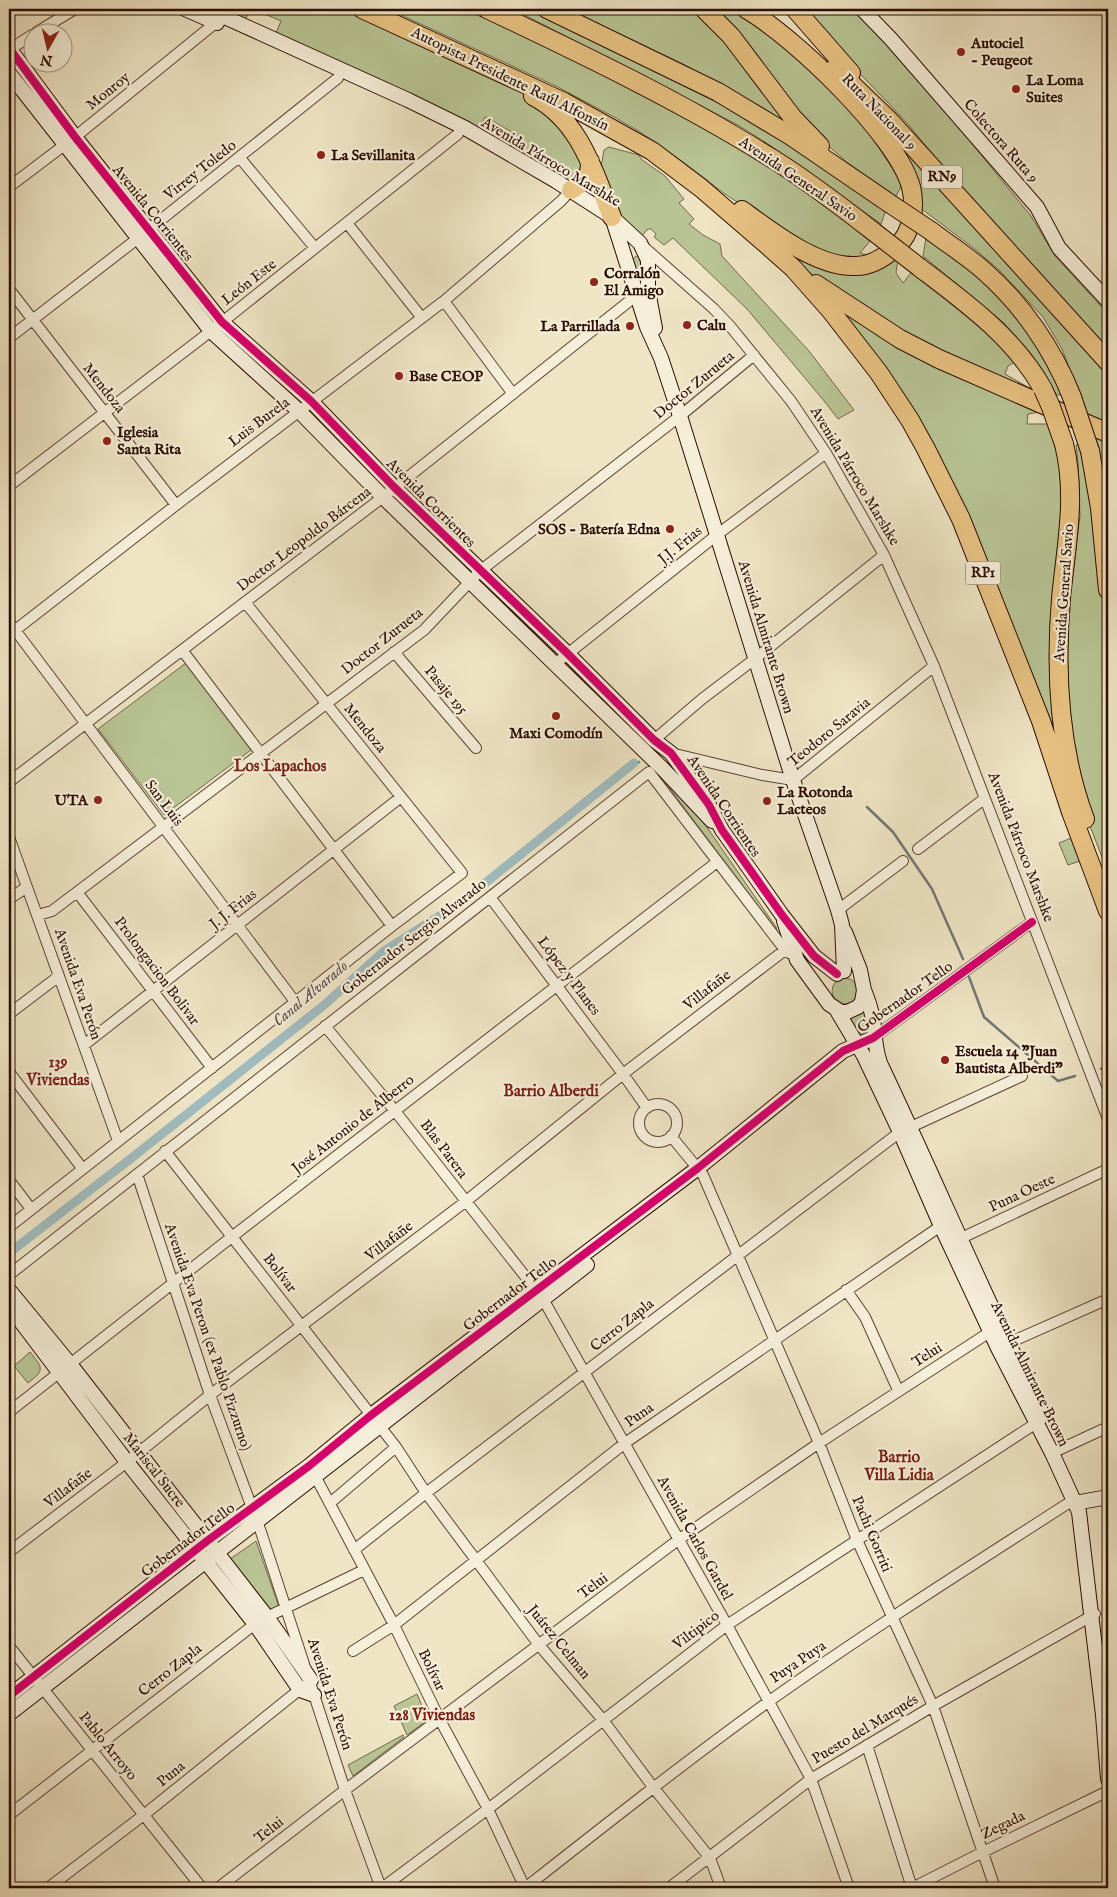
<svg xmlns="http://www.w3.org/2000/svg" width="1117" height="1897" font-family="'IM FELL English',serif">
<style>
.green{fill:#b9c595;stroke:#72684b}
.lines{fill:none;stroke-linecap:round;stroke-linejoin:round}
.stream{stroke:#717674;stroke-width:2.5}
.canal{stroke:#a0bcc0;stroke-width:9}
.street-casing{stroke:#5b4232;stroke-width:12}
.secondary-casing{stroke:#2a0c01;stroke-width:16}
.highway-casing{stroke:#2a0c01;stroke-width:20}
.street{stroke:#f5eed9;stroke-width:10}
.secondary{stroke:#f5eed9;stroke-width:14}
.highway{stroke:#e8c282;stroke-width:18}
.highway-bridge-casing{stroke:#2a0c01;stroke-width:20;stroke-linecap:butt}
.highway-bridge{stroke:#e8c282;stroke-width:18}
.cycleway-casing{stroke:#f5eed9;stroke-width:11}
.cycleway{stroke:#d6006c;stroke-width:8}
.poi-dot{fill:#8f2418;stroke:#f5eed9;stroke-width:2}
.labels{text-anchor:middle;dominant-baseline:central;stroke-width:4.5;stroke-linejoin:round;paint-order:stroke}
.shield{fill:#f5eed9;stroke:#675042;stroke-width:1}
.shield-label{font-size:14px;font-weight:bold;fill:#2a0c01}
.poi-label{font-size:15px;font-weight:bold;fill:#2a0c01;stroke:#f5eed9;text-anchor:start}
.street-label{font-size:15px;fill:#2a0c01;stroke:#f5eed9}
.neighbourhood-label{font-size:16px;font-weight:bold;fill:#7a1f14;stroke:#f5eed9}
.water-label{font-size:16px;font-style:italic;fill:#59524d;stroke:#f5eed9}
</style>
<rect width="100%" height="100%" fill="#efe5c5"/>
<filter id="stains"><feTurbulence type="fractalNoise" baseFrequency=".004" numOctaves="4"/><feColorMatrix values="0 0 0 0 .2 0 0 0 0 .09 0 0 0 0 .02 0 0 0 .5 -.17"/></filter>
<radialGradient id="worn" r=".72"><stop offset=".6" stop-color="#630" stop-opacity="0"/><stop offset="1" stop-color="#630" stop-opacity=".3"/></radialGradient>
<!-- green -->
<path class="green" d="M221,9H251L245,20Z
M253,9H343L519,91C557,113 565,133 587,169L580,180L567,181L510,150L519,136L485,117L479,130L276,33L281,21Z
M388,9H461L510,28L542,43L743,149L829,207L871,240L860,253L868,255L876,253L878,255L842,263L792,239L725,194L683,162L640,132L616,118L556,86Z
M513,9H528L720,104L758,125L886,210L881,224L768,144L738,125Z
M567,9H698L793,126L683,64Z
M714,9H735L739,11L808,66L866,128L900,180L901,187L896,196L848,163L825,143L804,121Z
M801,9H855L861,15L933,96L1031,216L1055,256L1108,314V350L942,166L908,124L824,36Z
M891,134L1108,372V426L1088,417L1062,349L1043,317L999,270L976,250L919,207Z
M609,147L639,155L641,159L665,176L684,199L679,203L694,219L689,224L703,235L720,244L722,256L809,351L854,410L838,419L825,402L747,309L673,238L664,245L654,237L656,234L651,229H648L640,238L618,218L601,167L604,150Z
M752,224L784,246L877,270L887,265L895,258L899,262L897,265L896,273L903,283L914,269L969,314L1016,361L1008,366L1005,374L1033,390L1034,394L908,337L821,282Z
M926,238C960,260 993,287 1019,319C1037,342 1051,369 1065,395H1057L1031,354L1004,323L923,256Z
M637,256L641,257L642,289L632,259Z
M822,294L1040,412L1028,414L1027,424H1048C1058,448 1061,471 1063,497L1057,754L972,532Z
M316,414L382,484H379L313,416Z
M1093,434L1108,442V520Z
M1082,444L1101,569L1108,683V873L1090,826L1080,789L1066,700L1069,604L1080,516L1078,462L1076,445Z
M399,500L468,567H465L399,503Z
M486,582L553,648V652L552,653L485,586Z
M186,663L251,750L164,815L98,729Z
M573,673L581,676L638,733L637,734Z
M655,769L704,823L776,927L777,931Z
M1071,838L1080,861L1068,865L1059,843Z
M832 991a13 13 0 1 1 26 0a13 13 0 1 1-26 0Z
M865,1008L867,1031L866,1034L861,1035L850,1018L859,1014Z
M30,1352C43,1368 45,1370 28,1383L14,1366Z
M256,1541L279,1607L269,1611L230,1559Z
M417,1694L428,1720L407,1735L394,1706Z
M403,1735L404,1737L353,1776L348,1765Z"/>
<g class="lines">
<!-- stream -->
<path class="stream" d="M634,763L639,762
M867,807L893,832L932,889L963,959
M969,977L984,1017L1058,1081L1075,1076
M1101,1069L1108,1067"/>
<!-- canal -->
<path class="canal" d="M9,1253L129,1160L323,1006L384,951L463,901L634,763"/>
<!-- street casing -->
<g class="street-casing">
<path id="street" d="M37,32L75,9
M9,50L32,35
M240,158L315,248
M9,187L75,137L219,20
M347,223L422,318
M645,248L714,309L730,326L791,401L826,453L884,555L934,666L1108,1119
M9,289L176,505
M444,301L513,394
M9,338L137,239L338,78
M9,486L211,331L458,134
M9,622L296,1003
M9,635L176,505L444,301L561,201L571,190
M182,650L392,926
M394,652L476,748
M555,664L718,534L826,453
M654,740L702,699L756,658L884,555
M671,753L762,775L793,780L934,666
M649,772L785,950L789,953
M9,782L383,497L637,295
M9,837L118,1141
M918,849L984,799
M77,892L212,1068
M490,897L623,1074L647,1108
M9,899L27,887
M838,910L903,861
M38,915L52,911L424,630L480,571L680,416L754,355
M9,1014L59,976
M325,1026L395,1111L543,1299L727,1625L811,1779L849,1888
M873,1038L1032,922
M84,1045L401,797
M9,1072L82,1168
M639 1123a19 19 0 1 1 38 0a19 19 0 1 1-38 0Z
M671,1136L703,1175L819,1443L857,1540L933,1706L995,1888
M165,1151L396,1447L426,1493L539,1645L603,1720L653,1787L710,1858L721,1888
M137,1174L210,1395L261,1532L345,1790L381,1888
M9,1180L31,1209
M9,1227L392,926L462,873L245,602
M955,1241L1108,1169
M9,1275L649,772
M846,1290L865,1317L898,1390
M1004,1345L1108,1299
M9,1412L233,1236L717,862
M1052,1453L1108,1427
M312,1470L394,1625L440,1720L488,1809L525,1888
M330,1503L396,1447
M354,1550L426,1493L900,1132L1022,1076
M9,1552L127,1462L210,1395L465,1202L623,1074L785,950
M9,1646L202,1888
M353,1651L394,1625L625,1443L945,1223
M867,1745L912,1888
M9,1815L255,1624L267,1617L364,1570
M48,1888L145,1814L304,1686
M218,1888L345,1790L678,1540L819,1443L996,1328
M382,1888L488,1809L727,1625L1041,1420
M525,1888C605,1825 685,1762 768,1702C865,1633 966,1569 1067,1504L1075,1503
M669,1888L811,1779L933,1706L1095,1614
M912,1888L983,1852L1108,1791"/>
</g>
<!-- secondary casing -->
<g class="secondary-casing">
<path id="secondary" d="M185,9L217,23
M207,9L408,100L465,128L556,181L612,217L640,243L648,260V291L655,328
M862,9L891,39L1037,207L1059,248L1108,301
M9,48L75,137L222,322L311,401L394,487L568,654L654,740L671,753L709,805L722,830L782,915L814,956L837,974
M9,73L211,331L299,411L383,497L663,769L712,821
M612,217L647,327L661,358L680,416L793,780L838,910L842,925L844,971
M784,921L797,960L829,1004L841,1012H847L858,1007L862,1002L864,990L860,970L845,932
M864,990C869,1002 873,1015 874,1028C875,1041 876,1051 880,1063C935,1179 985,1298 1042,1413
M836,1009L864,1056L900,1132L941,1226L998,1348L1052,1453L1079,1512L1103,1715L1108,1779
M9,1290L70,1364L267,1617L311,1680
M9,1306L127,1462L255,1624L300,1690L314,1695
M1075,1503L1108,1497
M9,1696L207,1541L309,1466L370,1416L698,1168L843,1051L873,1038
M9,1714L587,1265"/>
</g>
<!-- highway casing -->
<g class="highway-casing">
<path id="highway" d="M362,9L564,102L652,151L701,188L767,245L793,268L831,311L879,373L910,420L926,449L961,519L1041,721L1071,812L1108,911
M487,9C584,55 682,102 773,159C808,181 842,207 874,232
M547,9L718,92L791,136L889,203
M704,9L731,36L793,118L820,146
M795,9L851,73
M835,68L890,121L1108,362
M533,96C580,120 594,172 612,217
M571,190C586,181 590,178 590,161
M742,210C772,232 818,268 856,266C871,266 885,257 896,247C912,234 916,207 911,187C897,135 793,36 746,9
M931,231C948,244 967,256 983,270C1022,304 1053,349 1072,397
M919,267C965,302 1014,337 1043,389
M816,284L900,339L939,359L1108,433
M1064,444C1077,496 1066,546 1061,598C1055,671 1059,750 1085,819
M1090,451L1100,508L1108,590"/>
</g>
<!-- street -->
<use href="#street" class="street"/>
<!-- secondary -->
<use href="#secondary" class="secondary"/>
<!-- highway -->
<use href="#highway" class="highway"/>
<!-- highway-bridge casing -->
<g class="highway-bridge-casing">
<path id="highway-bridge" d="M889,203L931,231
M874,232L919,267
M1043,389L1051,407L1064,444
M1072,397L1090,451"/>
</g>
<!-- highway-bridge -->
<use href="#highway-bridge" class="highway-bridge"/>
<!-- cycleway casing -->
<g class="cycleway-casing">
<path id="cycleway" d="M9,48L75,137L222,322L311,401L394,487L568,654L654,740L671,753L709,805L722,830L782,915L814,956L837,974
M9,1696L207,1541L309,1466L370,1416L698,1168L843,1051L873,1038L1032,922"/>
</g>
<!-- cycleway -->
<use href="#cycleway" class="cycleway"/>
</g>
<!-- markers -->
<g class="poi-dot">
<circle cx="961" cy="52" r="5"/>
<circle cx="1016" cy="89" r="5"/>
<circle cx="321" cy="155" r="5"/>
<circle cx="594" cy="282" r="5"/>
<circle cx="687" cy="325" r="5"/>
<circle cx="630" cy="326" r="5"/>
<circle cx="399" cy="376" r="5"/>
<circle cx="107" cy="441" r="5"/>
<circle cx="670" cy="529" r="5"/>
<circle cx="556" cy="716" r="5"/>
<circle cx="98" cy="800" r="5"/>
<circle cx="767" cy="801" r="5"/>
<circle cx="945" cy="1060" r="5"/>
</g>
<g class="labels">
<!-- shield labels -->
<g class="shield">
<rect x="922" y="165.5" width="40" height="23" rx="4"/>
<rect x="965.5" y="561.5" width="35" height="23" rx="4"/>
</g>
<g class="shield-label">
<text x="942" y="177">RN9</text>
<text x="983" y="573">RP1</text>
</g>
<!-- poi labels -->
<g class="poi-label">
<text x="971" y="43">Autociel<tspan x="971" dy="17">- Peugeot</tspan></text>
<text x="1026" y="80">La Loma<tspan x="1026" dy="17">Suites</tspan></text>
<text x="331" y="155">La Sevillanita</text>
<text x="604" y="273">Corralón<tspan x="604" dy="17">El Amigo</tspan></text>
<text x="697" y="325">Calu</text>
<text x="620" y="326" text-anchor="end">La Parrillada</text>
<text x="409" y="376">Base CEOP</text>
<text x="117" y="432">Iglesia<tspan x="117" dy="17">Santa Rita</tspan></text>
<text x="660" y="529" text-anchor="end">SOS - Batería Edna</text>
<text x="556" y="733" text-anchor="middle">Maxi Comodín</text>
<text x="777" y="792">La Rotonda<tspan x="777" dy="17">Lacteos</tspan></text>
<text x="88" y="800" text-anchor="end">UTA</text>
<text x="955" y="1051">Escuela 14 "Juan<tspan x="955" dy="17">Bautista Alberdi"</tspan></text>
</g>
<!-- street labels -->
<g class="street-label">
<text transform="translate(510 79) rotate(26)">Autopista Presidente Raúl Alfonsín</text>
<text transform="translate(108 91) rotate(-39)">Monroy</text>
<text transform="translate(879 112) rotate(46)">Ruta Nacional 9</text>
<text transform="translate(1001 141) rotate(49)">Colectora Ruta 9</text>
<text transform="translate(551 162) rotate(31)">Avenida Párroco Marshke</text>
<text transform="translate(200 170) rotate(-38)">Virrey Toledo</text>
<text transform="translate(798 179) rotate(34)">Avenida General Savio</text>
<text transform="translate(153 213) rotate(51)">Avenida Corrientes</text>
<text transform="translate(249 282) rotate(-38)">León Este</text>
<text transform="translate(694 385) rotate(-39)">Doctor Zurueta</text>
<text transform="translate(104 388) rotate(52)">Mendoza</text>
<text transform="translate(259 422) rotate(-37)">Luis Burela</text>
<text transform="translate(855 476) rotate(59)">Avenida Párroco Marshke</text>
<text transform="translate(431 503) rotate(45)">Avenida Corrientes</text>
<text transform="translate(304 539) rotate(-37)">Doctor Leopoldo Bárcena</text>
<text transform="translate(680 545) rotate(-39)">J.J. Frias</text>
<text transform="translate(1064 593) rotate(-86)">Avenida General Savio</text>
<text transform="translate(766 637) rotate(73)">Avenida Almirante Brown</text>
<text transform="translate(382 641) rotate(-38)">Doctor Zurueta</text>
<text transform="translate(446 690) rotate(50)">Pasaje 195</text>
<text transform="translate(365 728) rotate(51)">Mendoza</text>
<text transform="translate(829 732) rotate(-39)">Teodoro Saravia</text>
<text transform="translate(164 803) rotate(53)">San Luis</text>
<text transform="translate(724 806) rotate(56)">Avenida Corrientes</text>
<text transform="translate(1021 847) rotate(69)">Avenida Párroco Marshke</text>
<text transform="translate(233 909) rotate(-38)">J. J. Frias</text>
<text transform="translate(414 937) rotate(-38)">Gobernador Sergio Alvarado</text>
<text transform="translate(157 971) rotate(53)">Prolongacion Bolivar</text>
<text transform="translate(569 976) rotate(53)">López y Planes</text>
<text transform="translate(78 984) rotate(71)">Avenida Eva Perón</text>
<text transform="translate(707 990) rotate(-38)">Villafañe</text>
<text transform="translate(905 997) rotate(-35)">Gobernador Tello</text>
<text transform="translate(353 1124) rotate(-38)">José Antonio de Alberro</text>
<text transform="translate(444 1149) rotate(53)">Blas Parera</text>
<text transform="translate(1022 1193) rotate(-25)">Puna Oeste</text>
<text transform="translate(389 1241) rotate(-37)">Villafañe</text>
<text transform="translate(280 1273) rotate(52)">Bolívar</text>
<text transform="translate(510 1294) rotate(-37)">Gobernador Tello</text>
<text transform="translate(622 1325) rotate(-38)">Cerro Zapla</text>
<text transform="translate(208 1337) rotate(71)">Avenida Eva Peron (ex Pablo Pizzurno)</text>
<text transform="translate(927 1355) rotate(-33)">Telui</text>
<text transform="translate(1030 1374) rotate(64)">Avenida Almirante Brown</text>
<text transform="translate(639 1415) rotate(-35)">Puna</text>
<text transform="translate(154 1470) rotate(52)">Mariscal Sucre</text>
<text transform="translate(68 1488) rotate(-37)">Villafañe</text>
<text transform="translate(872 1534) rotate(67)">Pachi Gorriti</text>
<text transform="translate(695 1538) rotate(61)">Avenida Carlos Gardel</text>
<text transform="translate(188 1540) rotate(-37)">Gobernador Tello</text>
<text transform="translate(593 1586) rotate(-37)">Telui</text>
<text transform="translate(696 1630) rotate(-37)">Viltipico</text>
<text transform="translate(559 1642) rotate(51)">Juárez Celman</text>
<text transform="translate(798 1662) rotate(-34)">Puya Puya</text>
<text transform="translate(170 1670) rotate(-38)">Cerro Zapla</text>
<text transform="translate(432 1670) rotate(64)">Bolívar</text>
<text transform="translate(330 1694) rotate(72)">Avenida Eva Perón</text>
<text transform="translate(865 1729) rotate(-31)">Puesto del Marqués</text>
<text transform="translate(108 1746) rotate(51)">Pablo Arroyo</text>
<text transform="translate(171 1774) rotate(-39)">Puna</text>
<text transform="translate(1003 1825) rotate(-26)">Zegada</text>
<text transform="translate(269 1830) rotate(-38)">Telui</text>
</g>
<!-- neighbourhood labels -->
<g class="neighbourhood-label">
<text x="280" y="767">Los Lapachos</text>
<text x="58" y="1063">139<tspan x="58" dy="18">Viviendas</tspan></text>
<text x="551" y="1092">Barrio Alberdi</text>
<text x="899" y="1458">Barrio<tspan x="899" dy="18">Villa Lidia</tspan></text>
<text x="432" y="1716">128 Viviendas</text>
</g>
<!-- water labels -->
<g class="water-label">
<text transform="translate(311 994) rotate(-40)">Canal Alvarado</text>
</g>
</g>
<!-- margin -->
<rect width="1117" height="1897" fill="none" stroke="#efe5c5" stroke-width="30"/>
<rect x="10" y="10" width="1097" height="1877" fill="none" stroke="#2a0c01" stroke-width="2.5"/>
<rect x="15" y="15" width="1087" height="1867" fill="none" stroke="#2a0c01"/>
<!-- north arrow -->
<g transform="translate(48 48) rotate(188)"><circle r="24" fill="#f5eed9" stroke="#a49483"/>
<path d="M0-4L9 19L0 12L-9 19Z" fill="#8f2418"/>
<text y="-8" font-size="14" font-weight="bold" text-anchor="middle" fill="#2a0c01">N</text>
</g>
<rect width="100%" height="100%" filter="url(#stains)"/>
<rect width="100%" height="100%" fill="url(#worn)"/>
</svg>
